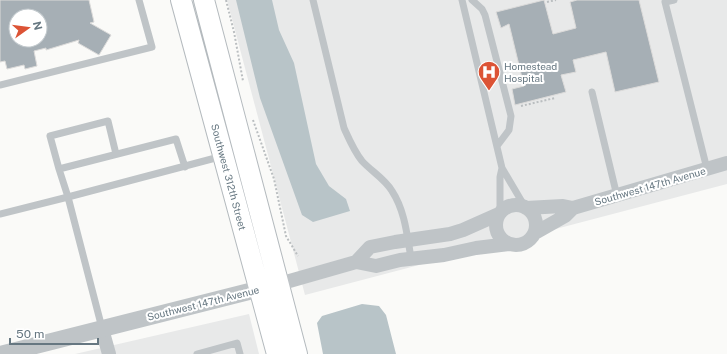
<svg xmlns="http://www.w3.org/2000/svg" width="727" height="354" font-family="'Public Sans',sans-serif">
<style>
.built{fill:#e8e9e9}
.water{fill:#b8c4c8}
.building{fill:#a6afb5;stroke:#dcdbda;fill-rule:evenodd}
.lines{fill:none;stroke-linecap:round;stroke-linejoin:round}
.secondary-casing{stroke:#b4babe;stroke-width:22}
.path{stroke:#babec0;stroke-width:2;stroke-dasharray:2 2;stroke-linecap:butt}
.service{stroke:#bfc4c7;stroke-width:7}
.minor{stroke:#bfc4c7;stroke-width:14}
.tertiary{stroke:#bfc4c7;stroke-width:17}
.secondary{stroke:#fff;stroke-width:20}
.labels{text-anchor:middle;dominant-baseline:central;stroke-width:4;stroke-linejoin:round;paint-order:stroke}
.poi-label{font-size:10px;fill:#667781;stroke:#fff;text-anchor:start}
.street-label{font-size:10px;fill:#667781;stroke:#fff}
</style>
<rect width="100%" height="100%" fill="#fafaf8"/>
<!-- built -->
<path class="built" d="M227,0H727V184L305,295Z
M249,314L259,354H75Z"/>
<!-- water -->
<path class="water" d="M236,0H272L279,30L294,63L316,164L329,186L346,199L350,211L313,222L302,215L260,98Z
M362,304L379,306L386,315L396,354H323L317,323L322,316Z"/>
<!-- building -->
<path class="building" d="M0,0H89L94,22L90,23L111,35L99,55L78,43L79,40L46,50V48L34,51L37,66L25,69L24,65L7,69L5,61L0,62ZM16,16H40V40H16Z
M544,0L553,34L576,28L570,2L577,0H639L659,82L615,92L606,52L573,60L576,72L561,75L566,92L515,105L512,89L524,86L509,24L501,28L496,12Z"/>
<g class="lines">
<!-- secondary casing -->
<g class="secondary-casing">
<path id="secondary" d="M181,0L277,354
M204,0L297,354"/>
</g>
<!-- path -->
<path class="path" d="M226,0L234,32L243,81
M547,2L556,0
M521,106L555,98
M253,120L274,179L286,236L298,256"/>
<!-- service -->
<path class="service" d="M313,0L344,128C349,139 354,151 362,161C371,171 385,179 392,191C405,211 407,235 411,258
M462,0L502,168L525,207
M472,0L482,9L485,15L511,116L509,130L497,146
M674,0L665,2L707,169
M0,85L152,47L139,0
M592,92L617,196
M59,169L50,136L108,121L116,154
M500,212V177L502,168
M0,214L68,197L59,169L176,139L185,167
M102,328L68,197L223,156
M197,354L237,343L240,354"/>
<!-- minor -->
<path class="minor" d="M496 225a20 20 0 1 1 40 0a20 20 0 1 1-40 0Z
M526,208L563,206L573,208
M535,233L565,216L573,208L727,163
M356,262L370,247L395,242L450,234L463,230L499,214
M279,284L356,262L376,266L400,260L444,255L476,248L509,244
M102,329L109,354"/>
<!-- tertiary -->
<path class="tertiary" d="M2,354L271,286"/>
<!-- secondary -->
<use href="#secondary" class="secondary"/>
</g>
<!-- icons -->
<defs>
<g id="hospital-pin" transform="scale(1.15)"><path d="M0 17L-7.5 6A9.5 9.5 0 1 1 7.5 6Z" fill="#dc5335" stroke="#fff"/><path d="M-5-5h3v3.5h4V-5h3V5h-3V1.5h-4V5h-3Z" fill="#fff"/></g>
</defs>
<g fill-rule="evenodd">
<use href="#hospital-pin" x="489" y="72"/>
</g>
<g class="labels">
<!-- poi labels -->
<g class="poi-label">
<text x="504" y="66">Homestead<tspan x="504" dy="12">Hospital</tspan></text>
</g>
<!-- street labels -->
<g class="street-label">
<text transform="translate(229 177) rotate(75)">Southwest 312th Street</text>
<text transform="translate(650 186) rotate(-16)">Southwest 147th Avenue</text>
<text transform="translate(203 303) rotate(-14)">Southwest 147th Avenue</text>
</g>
</g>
<!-- north arrow -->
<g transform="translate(28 28) rotate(76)"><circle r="19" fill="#ffffff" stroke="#c2c9cd"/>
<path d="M0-3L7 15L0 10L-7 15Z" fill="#dc5335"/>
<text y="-6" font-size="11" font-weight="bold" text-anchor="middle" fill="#667781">N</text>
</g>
<!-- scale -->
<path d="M10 338v6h88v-6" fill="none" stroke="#667781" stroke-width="2"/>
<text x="16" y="338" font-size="12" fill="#667781" stroke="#ffffff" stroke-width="3" paint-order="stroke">50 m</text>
</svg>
